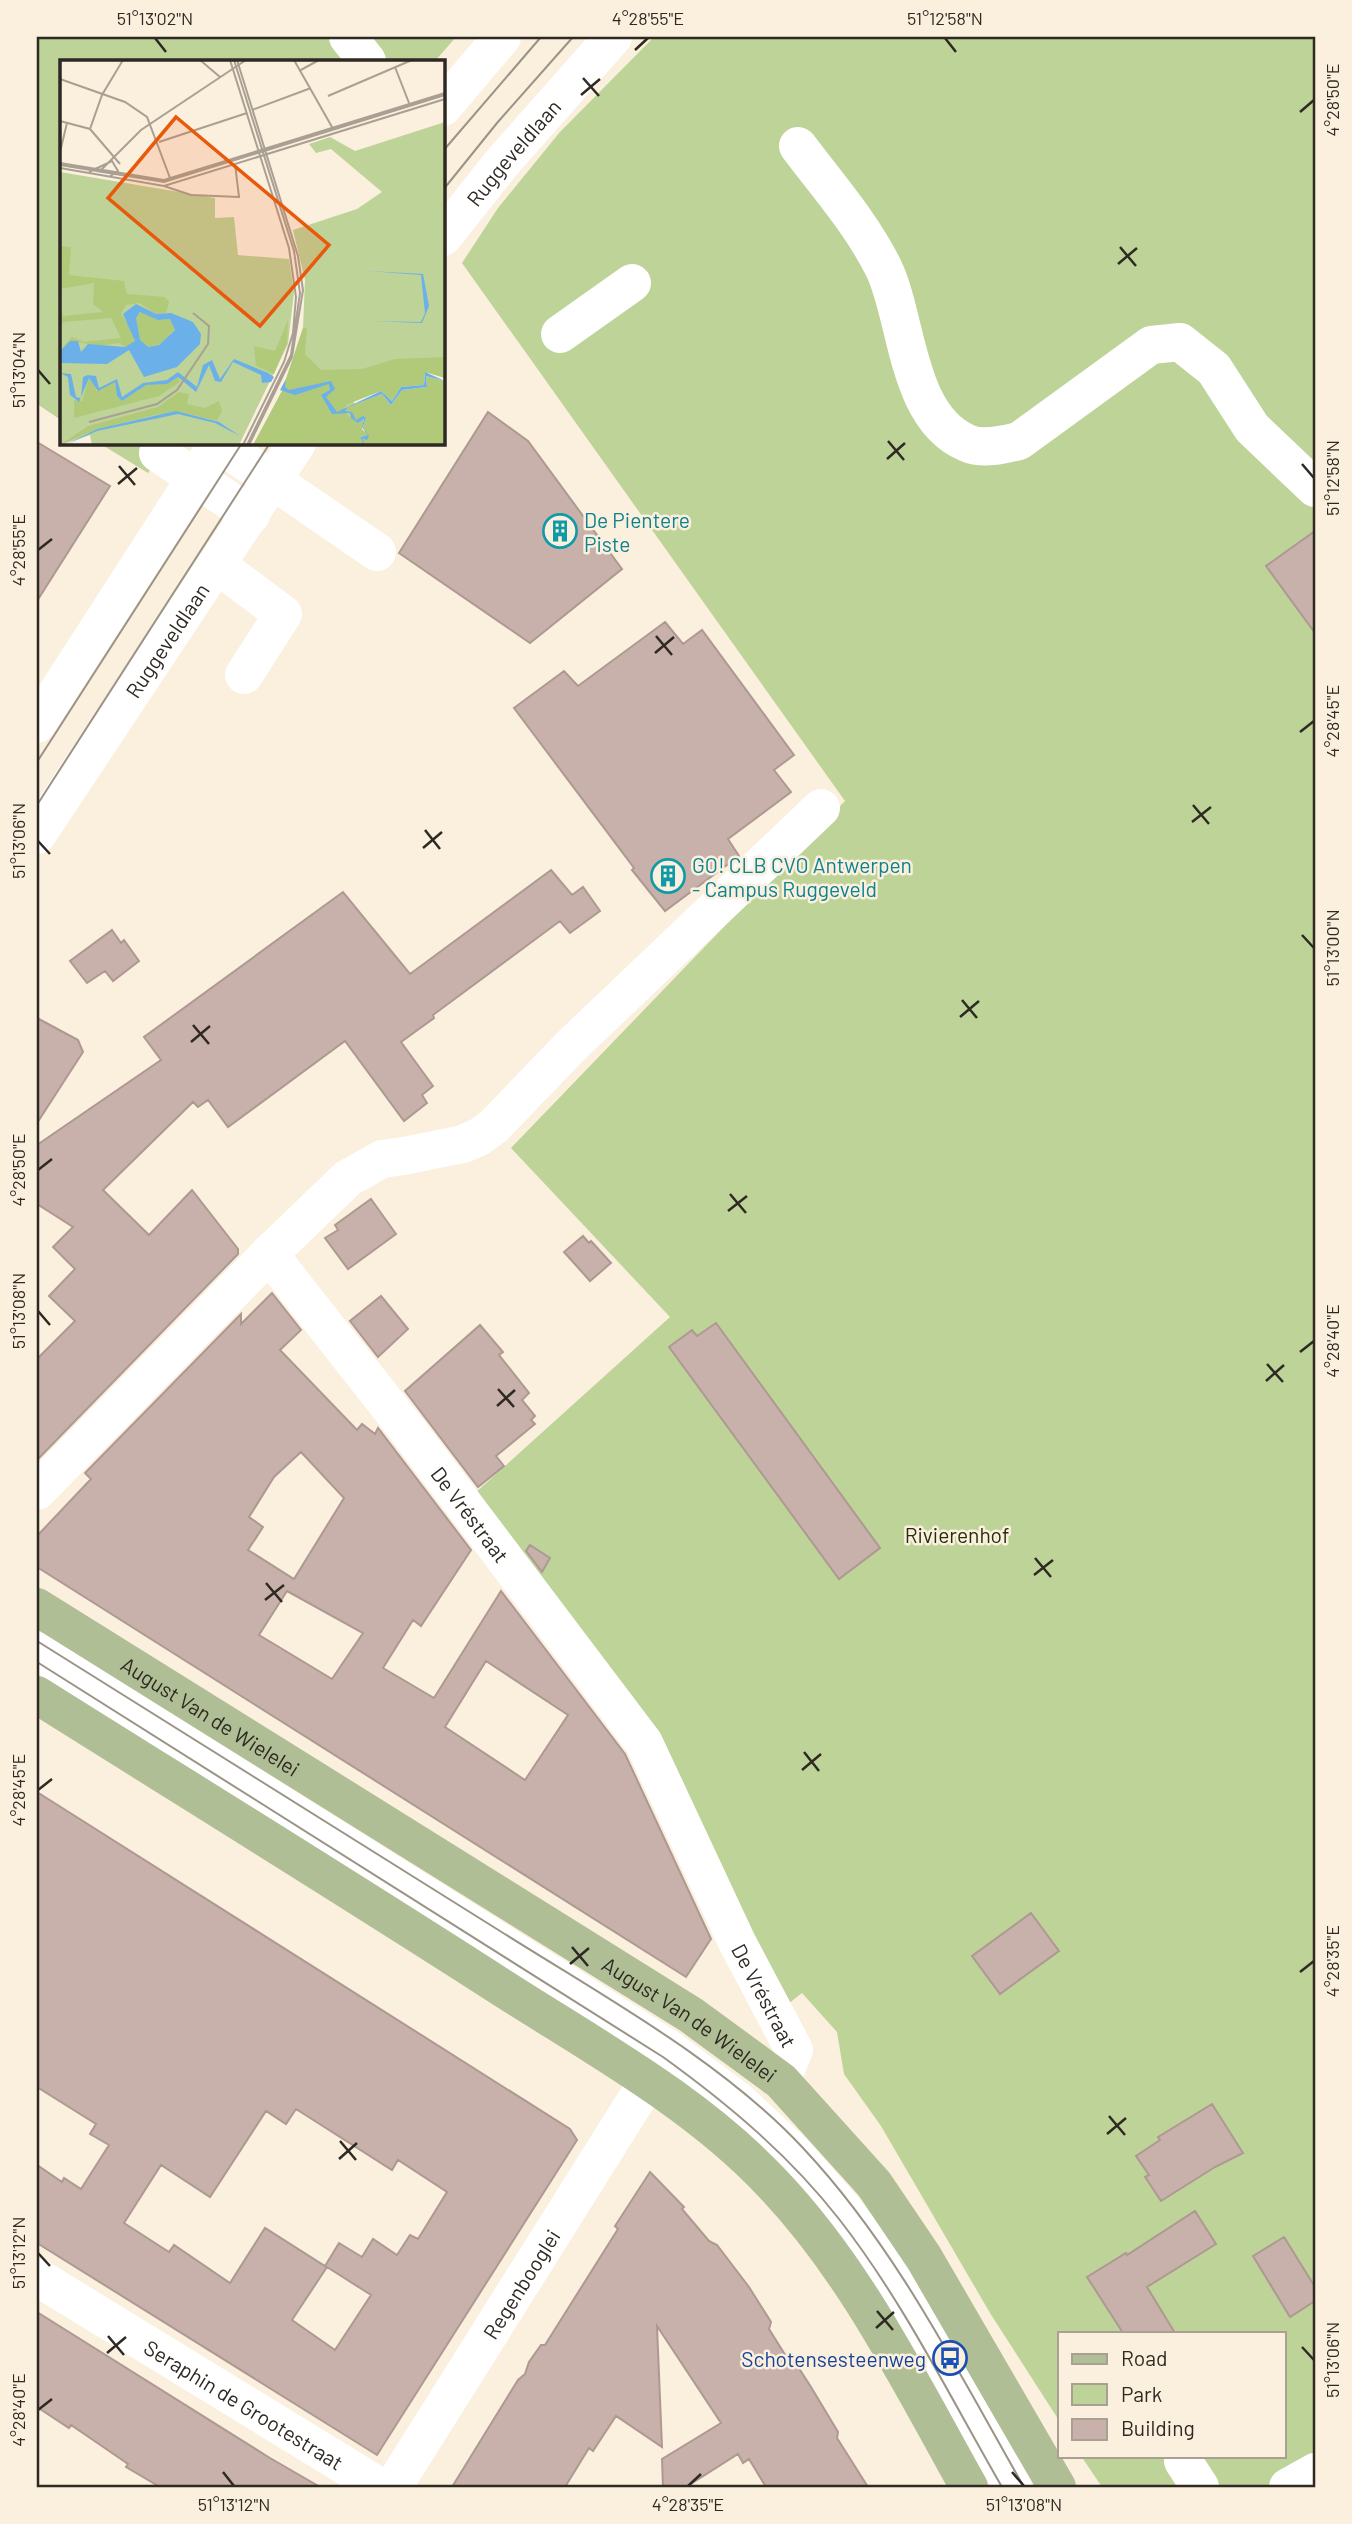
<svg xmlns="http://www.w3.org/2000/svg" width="1352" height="2524" font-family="Barlow,sans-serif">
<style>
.green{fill:#bed398}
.building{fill:#c7b1aa;stroke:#ae9992;stroke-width:2;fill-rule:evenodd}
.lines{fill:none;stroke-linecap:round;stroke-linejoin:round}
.minor{stroke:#fff;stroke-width:38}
.major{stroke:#afbe94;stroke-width:38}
.tram{stroke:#9b9386;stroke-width:2}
.ticks{fill:none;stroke:#2e2a23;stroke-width:2.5}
.labels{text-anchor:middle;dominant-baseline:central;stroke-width:5;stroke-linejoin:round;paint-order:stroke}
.street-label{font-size:21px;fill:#2e2a23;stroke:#fbefdd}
.culture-label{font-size:21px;fill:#0d838f;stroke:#fbefdd;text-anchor:start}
.park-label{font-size:21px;fill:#242e0c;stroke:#fbefdd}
.transit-label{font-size:21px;fill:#164399;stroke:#fbefdd;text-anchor:end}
.inset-road{fill:none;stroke:#a9a093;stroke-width:2}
.view{fill:#e8590c;fill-opacity:0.15;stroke:#e8590c;stroke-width:3.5}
.inset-edge{fill:none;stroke:#2e2a23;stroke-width:3.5}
.neatline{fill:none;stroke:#2e2a23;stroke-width:2.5}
.ticks-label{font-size:18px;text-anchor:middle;fill:#2e2a23}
</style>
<rect width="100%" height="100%" fill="#fbefdd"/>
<!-- green -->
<path class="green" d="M37,37H456L435,61H61V420L37,404Z
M654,37H1315V2487H1102L1081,2456H1284V2333H1060V2422L990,2313L881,2126L844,2074L837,2032L802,1993L788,2004L475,1493L670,1317L511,1148L845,801L462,263L498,208L560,132Z
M99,443H168L148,473Z"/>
<!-- building -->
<path class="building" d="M488,412L528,441L622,569L530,643L399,553Z
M37,442L110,486L37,601Z
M1315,531V633L1266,566Z
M665,622L683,644L702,630L794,755L774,770L791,792L728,839L739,856L665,911L632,870L634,868L514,708L564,671L578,686Z
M551,870L572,895L583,887L600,911L570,933L560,921L433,1015L434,1018L401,1042L433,1086L422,1095L427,1103L404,1121L345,1041L228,1127L208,1100L198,1107L193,1102L103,1190L149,1235L192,1190L238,1249V1254L37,1460V1359L75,1321L49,1296L75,1269L53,1247L73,1227L37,1204V1145L161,1060L144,1037L343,892L410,974Z
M112,930L121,943L124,940L139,961L113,981L105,971L87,983L70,961Z
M37,1018L78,1040L83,1052L37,1123Z
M371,1199L396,1234L348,1269L325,1238L338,1230L335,1225Z
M583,1236L589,1243L591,1241L611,1263L590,1281L564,1252Z
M272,1293L301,1330L280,1350L357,1430L362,1424L375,1434L378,1428L471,1550L421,1626L413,1620L383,1668L434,1698L501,1591L625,1754L711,1939L686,1977L37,1567V1536L91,1479L85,1473L241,1314V1324ZM301,1452L344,1498L294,1579L248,1550L263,1527L249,1517L274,1477ZM287,1591L363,1633L332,1679L259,1635ZM486,1661L568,1715L525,1780L445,1727Z
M381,1296L408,1329L378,1357L350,1321Z
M716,1323L880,1548L839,1579L669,1347L692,1330L697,1336Z
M480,1325L503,1352L499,1355L529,1393L522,1400L535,1416L531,1420L535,1424L496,1456L504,1466L478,1487L405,1391Z
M530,1545L550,1558L542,1572L526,1551Z
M37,1792L570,2129L577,2140L377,2455L37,2243V2165L62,2182L64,2178L81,2189L109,2145L90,2134L96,2124L37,2087ZM296,2109L392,2170L398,2160L447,2192L418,2239L410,2235L397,2255L373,2239L362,2257L339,2243L325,2266L265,2228L230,2283L174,2245L169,2252L124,2223L161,2165L210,2197L266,2111L286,2124ZM327,2267L371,2295L335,2350L292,2320Z
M1031,1913L1059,1951L1000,1994L972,1956Z
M1212,2104L1243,2153L1215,2167L1161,2201L1145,2177L1149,2175L1136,2156L1160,2140L1158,2137Z
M650,2172L684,2207L682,2209L709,2241L717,2245L749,2287L771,2322L769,2329L789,2361L793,2359L811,2387L838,2432L837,2438L868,2487H766L749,2459L743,2463L738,2454L686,2487H663L662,2459L721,2423L657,2326L662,2447L616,2416L593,2451L589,2448L565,2487H452L518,2380L525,2374L529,2362L541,2345H545L618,2229L615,2226Z
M1195,2211L1216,2244L1147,2287L1175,2333H1123L1087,2277L1126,2253L1127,2255Z
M1284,2237L1315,2287V2301L1290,2317L1253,2256Z
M37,2312L270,2458L320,2487H160L126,2467L128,2464L93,2440L71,2425L69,2428L37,2407Z"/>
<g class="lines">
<!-- minor -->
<g class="minor">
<path d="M348,37L367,61"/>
<path d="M443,107L502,37"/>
<path d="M798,146C828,186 862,224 884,269C908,320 906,417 967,443C982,450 1003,445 1019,441L1151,345L1180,342L1214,369L1252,428L1315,488"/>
<path id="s1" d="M443,237L500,165L613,37"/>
<path d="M560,334L632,283"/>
<path d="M218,443L377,552"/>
<path d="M158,453L251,515"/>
<path d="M217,565L283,614L244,675"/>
<path d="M37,724L218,443"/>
<path id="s2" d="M37,835L297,443"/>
<path id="s3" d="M269,1254L409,1432L644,1743L737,1942L794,2050L781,2081"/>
<path d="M37,1491L269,1254L348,1178L382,1159L404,1156L463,1144L479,1137L494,1126L572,1045L821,808"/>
<path d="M37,1651L666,2047L737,2100L793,2152L845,2211L885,2266L1013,2487"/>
<path id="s4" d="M37,2277L380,2487"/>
<path d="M1183,2461L1200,2487"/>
<path id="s5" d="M393,2487L648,2081"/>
<path d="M1288,2487L1315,2472"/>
</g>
<!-- major -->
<g class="major">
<path id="s6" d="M37,1607L691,2015L781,2081L874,2184L924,2258L1057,2487"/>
<path d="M37,1695C193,1793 349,1889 504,1989C596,2048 697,2103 772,2183C856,2271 910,2382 969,2487"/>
</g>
<!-- tram -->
<path class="tram" d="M443,151L541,37
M443,190L497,123L573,37
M37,762L242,443
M37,805L270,443
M37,1641C191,1737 345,1834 500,1931C601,1995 721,2060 803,2148C896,2247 957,2370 1024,2487
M37,1662L663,2057C728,2104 789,2155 839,2219C903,2301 950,2397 1002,2487"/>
</g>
<!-- ticks -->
<path class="ticks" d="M155,38L166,52M945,38L956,52M635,50L648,38M583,78L599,96M581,95L600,79M1300,112L1314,100M1120,247L1136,266M1118,264L1137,248M38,370L50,384M888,441L904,460M887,459L905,443M1302,464L1314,478M119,466L135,485M118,484L137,468M38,550L52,539M656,636L672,655M655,653L674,637M1300,732L1314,721M1193,805L1209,824M1192,822L1211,807M425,830L440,849M38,841L50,854M423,848L442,832M1302,935L1314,948M962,1000L977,1018M960,1017L979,1001M193,1025L209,1044M191,1042L210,1026M38,1170L52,1159M730,1194L746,1213M728,1211L747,1196M38,1311L50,1325M1300,1352L1314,1341M1267,1364L1283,1382M1266,1381L1284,1365M498,1389L514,1407M497,1406L515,1390M1035,1558L1051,1577M1034,1575L1053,1560M266,1583L282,1602M265,1600L284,1585M804,1752L819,1771M802,1770L821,1754M38,1790L52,1779M572,1947L588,1966M570,1964L589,1948M1300,1972L1314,1961M1109,2116L1125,2135M1107,2134L1126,2118M340,2141L356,2160M339,2159L357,2143M38,2253L50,2266M877,2311L893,2330M876,2328L894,2312M108,2336L124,2355M1302,2347L1314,2360M107,2353L126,2337M38,2410L52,2399M223,2472L234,2486M1012,2472L1024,2486M688,2486L701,2474"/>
<!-- icons -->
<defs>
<g id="building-ring" transform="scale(1.75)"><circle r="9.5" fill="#fbefdd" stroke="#0f9aa8" stroke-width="1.5"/><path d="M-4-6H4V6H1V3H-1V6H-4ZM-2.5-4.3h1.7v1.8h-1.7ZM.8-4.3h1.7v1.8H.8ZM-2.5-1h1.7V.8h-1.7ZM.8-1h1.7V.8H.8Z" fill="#0f9aa8"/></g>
<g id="bus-ring" transform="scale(1.75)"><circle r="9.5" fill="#fbefdd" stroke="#1a4fb4" stroke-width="1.5"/><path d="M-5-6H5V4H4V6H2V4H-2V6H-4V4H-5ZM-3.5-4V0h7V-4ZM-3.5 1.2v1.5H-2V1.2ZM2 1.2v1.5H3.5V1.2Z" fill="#1a4fb4"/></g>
</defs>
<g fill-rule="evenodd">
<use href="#building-ring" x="560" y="531"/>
<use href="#building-ring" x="668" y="876"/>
<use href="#bus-ring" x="950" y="2358"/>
</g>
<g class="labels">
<!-- street labels -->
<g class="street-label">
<text stroke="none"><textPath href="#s1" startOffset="110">Ruggeveldlaan</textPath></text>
<text stroke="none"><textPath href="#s2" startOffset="234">Ruggeveldlaan</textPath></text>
<text stroke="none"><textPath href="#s3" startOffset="329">De Vréstraat</textPath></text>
<text stroke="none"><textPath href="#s6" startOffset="205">August Van de Wielelei</textPath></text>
<text stroke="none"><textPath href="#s3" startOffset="896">De Vréstraat</textPath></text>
<text stroke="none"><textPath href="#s6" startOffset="772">August Van de Wielelei</textPath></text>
<text stroke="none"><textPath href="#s5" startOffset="240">Regenbooglei</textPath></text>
<text stroke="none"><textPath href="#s4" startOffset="243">Seraphin de Grootestraat</textPath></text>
</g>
<!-- culture labels -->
<g class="culture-label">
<text x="584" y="519">De Pientere<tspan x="584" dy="24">Piste</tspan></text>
<text x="692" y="864">GO! CLB CVO Antwerpen<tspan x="692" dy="24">- Campus Ruggeveld</tspan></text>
</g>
<!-- park labels -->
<g class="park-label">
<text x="957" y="1534">Rivierenhof</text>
</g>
<!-- transit labels -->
<g class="transit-label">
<text x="926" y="2358">Schotensesteenweg</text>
</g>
</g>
<!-- overview -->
<g transform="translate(60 60)">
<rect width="385" height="385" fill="#fbefdd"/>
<path d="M385,62V318L368,312L294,341L298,385H193L222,331L243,268L245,220L233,170L297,149L322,132L271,89L256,93L249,84L270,77L295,91ZM0,112L155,138V158L174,157L178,195L229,199L234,232L228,284L179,385H32L30,375L0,385Z" fill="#bed398"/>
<path d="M0,186L11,187L9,215L64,221L67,234L105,237L109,242L106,253L96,254L79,243L66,245L61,254L74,273V282L65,287L59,283L38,286L13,281L0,291L12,277L24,282L61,278L51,258L3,262L0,273V250L3,256L43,252L33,244L34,223L0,229ZM81,252L98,260L110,259L115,269L100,284L88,287L80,281L76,258ZM228,260L227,283L214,314L196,306L194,286L215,291ZM243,268H247L245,294L261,310L302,309L335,299L385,297V318L365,312L364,325L341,327L332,341L321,331L288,344L283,350L291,358L299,362L304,358L302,369L308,375L300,377L303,382L298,385H193L222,331ZM366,316L385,321V385H303L301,378H308L303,367L306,358L296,360L285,350L290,346L322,334L331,345L342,330L367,327ZM118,317L120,322L99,336L14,358V340L22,341L29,318L34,320L36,331L55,322L57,336L62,341L86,325L107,324ZM119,332L129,334L127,344L145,348L159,341L162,351L157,361L121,352L95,355L37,369L0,385L28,366L98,347Z" fill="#b0ca7a"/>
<path d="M308,211L363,214L369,246L362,263L312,261L361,262L365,253L361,215ZM76,244L96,254L111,253L133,262L141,274L140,284L117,307L84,317L69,290L47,304L0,303V291L10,281H18L21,292L28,284L65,287L75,281L63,254ZM80,252L98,260L110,259L115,270L99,285L88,287L80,280L76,258ZM174,299L208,313L214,317L211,322L202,323L201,315L173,302L161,322L155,321L149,305L136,332L118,317L107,324L86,325L62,341L57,336L55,322L38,331L29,318L19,342L10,335L8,317L0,313L11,314L16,337L21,338L23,317L28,315L36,316L39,328L57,319L62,337L83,323L107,320L118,312L137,327L143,305L152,300L160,319ZM365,312L385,321L366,316L367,327L342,330L331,345L322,334L288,347L285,351L292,352L296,360L303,356L306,358L303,367L309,376L307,380L302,378L304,382L303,385H298L303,382L300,377L308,375L302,367L304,359L298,363L291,358L290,353L272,354L261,335L270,330L269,324L235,335L220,330L226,319L225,327L229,330L271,321L275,329L266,337L277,352L321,331L332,341L341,327L364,325ZM116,351L159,362L180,376L155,363L118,354L37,371L5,385L37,369Z" fill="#6bb0e9" fill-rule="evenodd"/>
<path class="inset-road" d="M140,0L160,17M170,0L229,188L236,237L233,273L224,302L183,385M174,0L234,191L240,233L231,295L187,385M177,0L238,196L243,230L232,297L189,385M234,0L272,67M335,7L349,43M239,11L259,0M0,19L65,42L87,57L110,118M268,36L352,0M192,50L251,28M0,61L30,69L60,104M30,69L42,35L63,0M99,82L187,53M0,92L7,63M0,103L104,120L385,33M0,105L104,122L385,35M0,108L104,126L385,39M29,112L52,101L58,111L49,117M39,112L81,70L186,0M104,126L131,135L179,137L175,104M29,362L97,344L117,330L148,284L149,266L133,253"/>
<path class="view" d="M116,57L269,185L200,266L48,138Z"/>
<rect width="385" height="385" class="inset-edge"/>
</g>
<!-- border -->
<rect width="1352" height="2524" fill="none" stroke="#fbefdd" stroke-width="77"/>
<!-- legend -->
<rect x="1058" y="2332" width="228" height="126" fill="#fbefdd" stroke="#a9a093" stroke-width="2"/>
<rect x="1072" y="2354" width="35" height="10" fill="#afbe94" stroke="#a9a093" stroke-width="2"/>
<text x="1121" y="2366" font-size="21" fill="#2e2a23">Road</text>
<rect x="1072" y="2384" width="35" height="21" fill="#bed398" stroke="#a9a093" stroke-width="2"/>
<text x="1121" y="2402" font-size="21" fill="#2e2a23">Park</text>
<rect x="1072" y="2419" width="35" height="21" fill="#c7b1aa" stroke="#a9a093" stroke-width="2"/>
<text x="1121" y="2436" font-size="21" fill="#2e2a23">Building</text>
<rect x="38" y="38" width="1276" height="2448" class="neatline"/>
<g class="ticks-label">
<text x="155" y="25">51°13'02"N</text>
<text x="648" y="25">4°28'55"E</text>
<text x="945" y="25">51°12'58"N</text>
<text transform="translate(1333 100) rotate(-90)" y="6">4°28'50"E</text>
<text transform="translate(19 370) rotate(-90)" y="6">51°13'04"N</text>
<text transform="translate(1333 478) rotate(-90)" y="6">51°12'58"N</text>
<text transform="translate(19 550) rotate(-90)" y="6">4°28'55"E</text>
<text transform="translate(1333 721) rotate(-90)" y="6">4°28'45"E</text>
<text transform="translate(19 841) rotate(-90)" y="6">51°13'06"N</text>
<text transform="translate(1333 948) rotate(-90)" y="6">51°13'00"N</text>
<text transform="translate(19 1170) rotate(-90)" y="6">4°28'50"E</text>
<text transform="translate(19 1311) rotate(-90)" y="6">51°13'08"N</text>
<text transform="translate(1333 1341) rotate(-90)" y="6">4°28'40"E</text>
<text transform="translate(19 1790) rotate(-90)" y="6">4°28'45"E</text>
<text transform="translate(1333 1961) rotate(-90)" y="6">4°28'35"E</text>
<text transform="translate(19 2253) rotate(-90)" y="6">51°13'12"N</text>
<text transform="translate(1333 2360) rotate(-90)" y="6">51°13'06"N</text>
<text transform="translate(19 2410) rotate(-90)" y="6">4°28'40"E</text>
<text x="234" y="2511">51°13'12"N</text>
<text x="688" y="2511">4°28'35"E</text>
<text x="1024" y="2511">51°13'08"N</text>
</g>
</svg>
